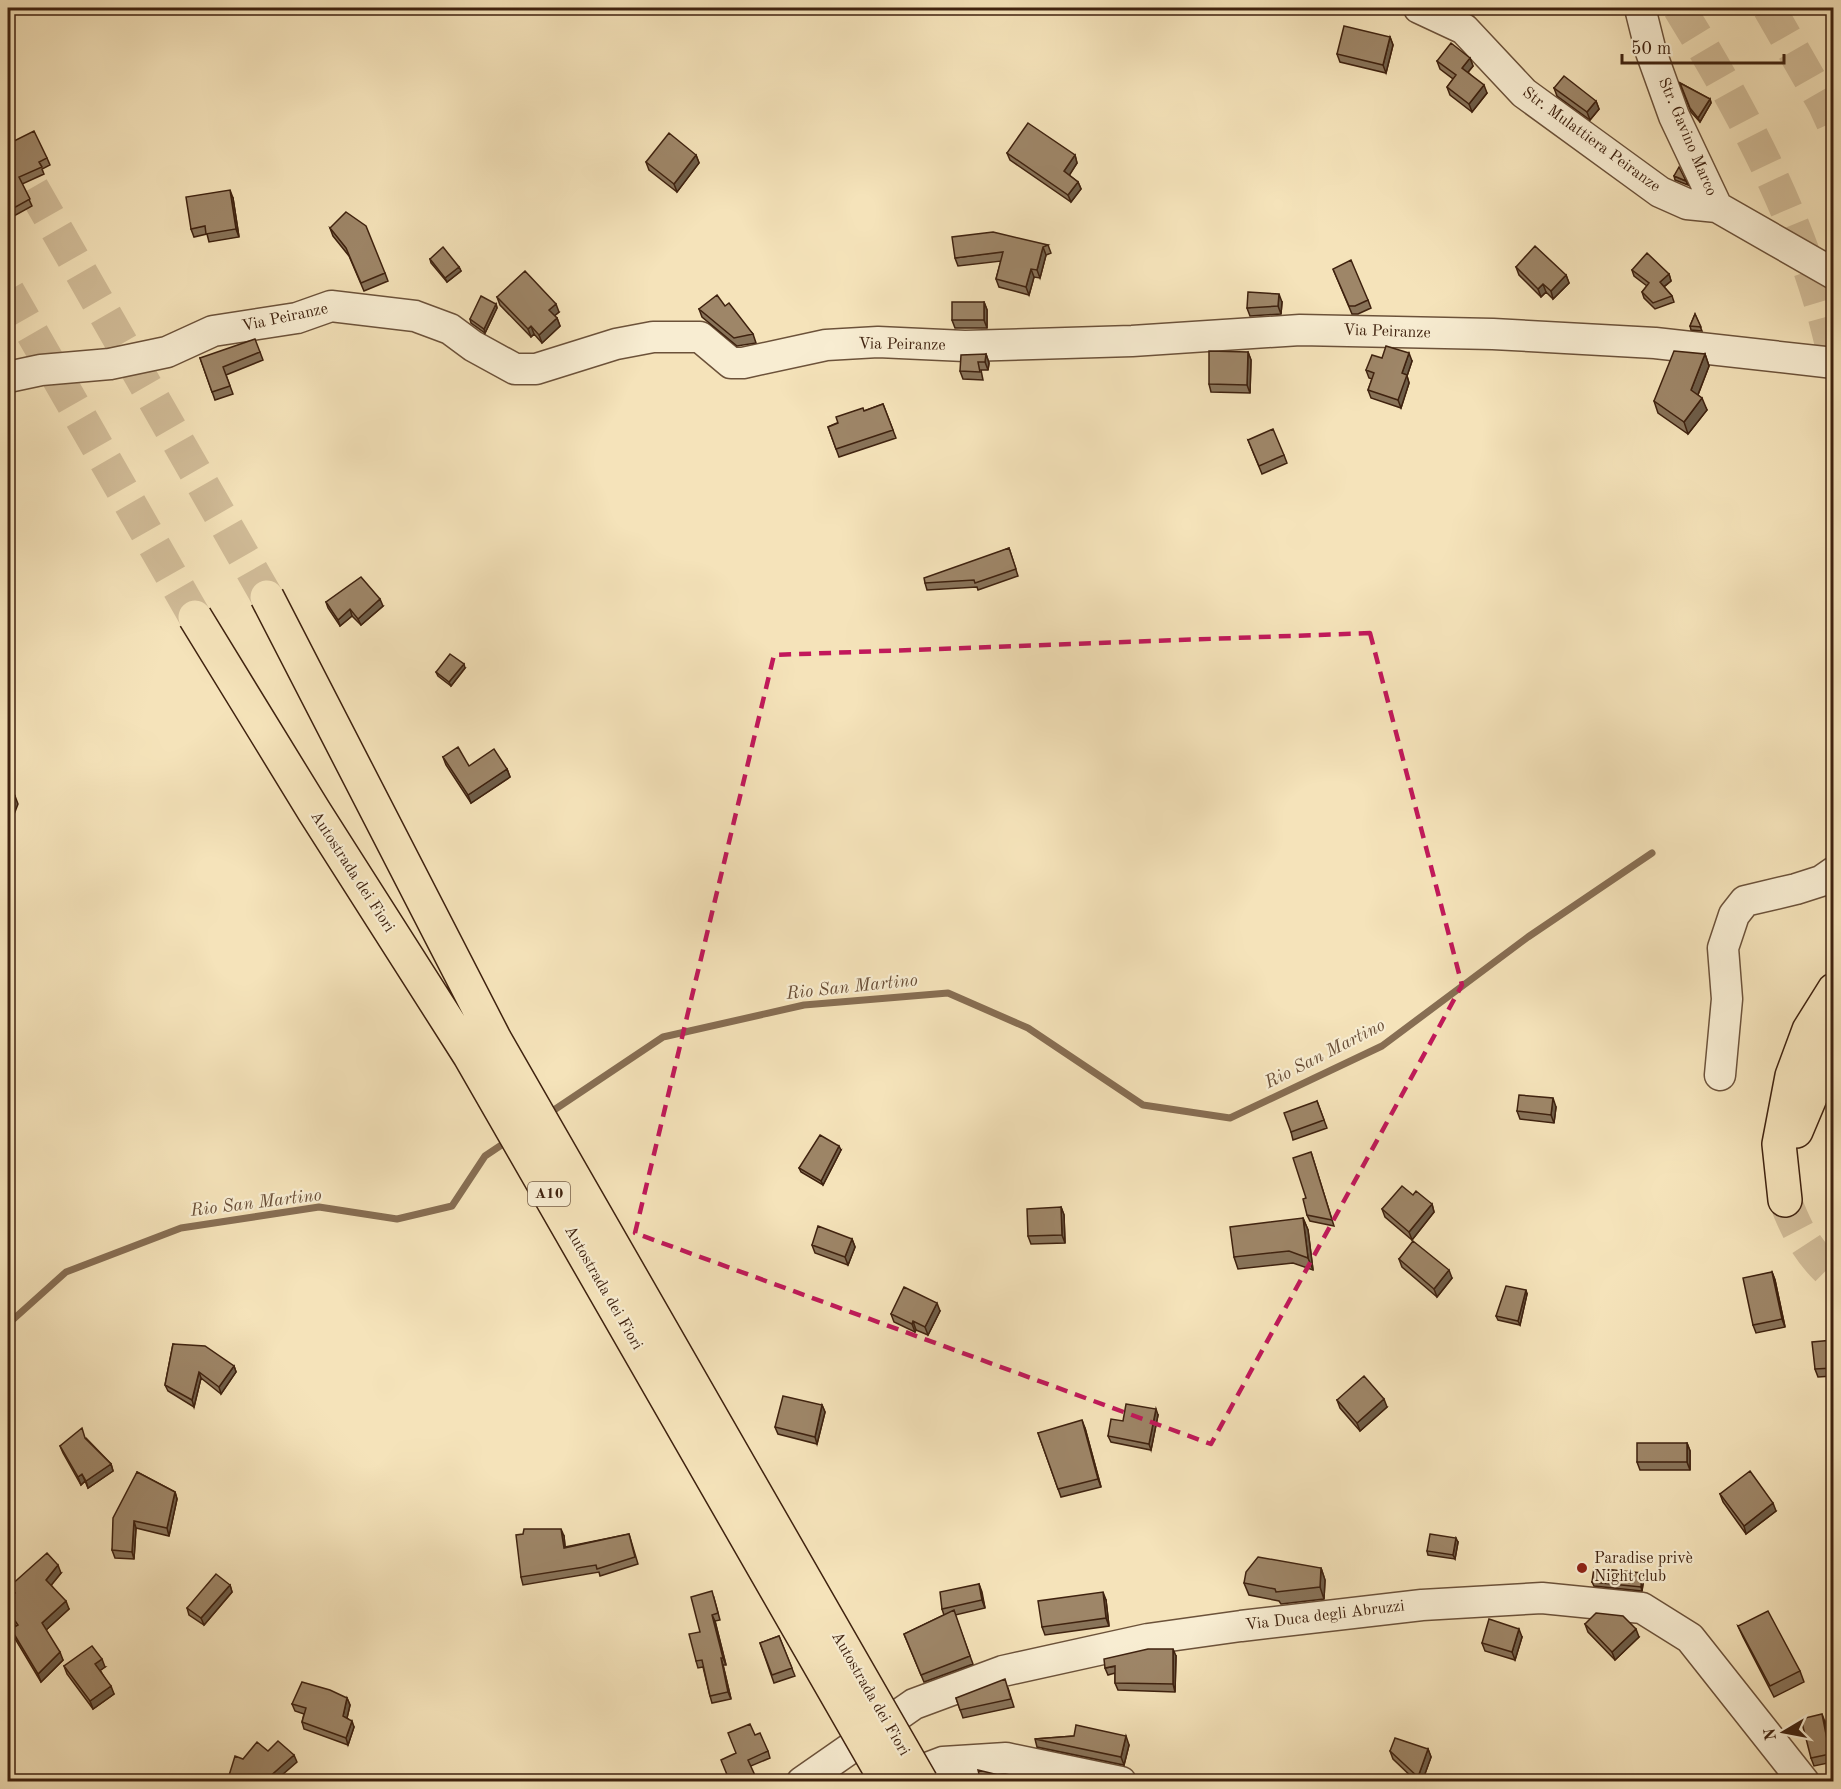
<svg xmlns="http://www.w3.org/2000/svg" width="1841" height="1789" font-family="'Old Standard TT',serif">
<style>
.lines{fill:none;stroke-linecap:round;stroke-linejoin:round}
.stream{stroke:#876e53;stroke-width:7}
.highway-tunnel{stroke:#d1bc98;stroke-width:33;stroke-dasharray:33 16;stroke-linecap:butt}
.minor-casing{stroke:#6c523a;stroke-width:33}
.highway-casing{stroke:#3f220f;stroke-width:36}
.minor{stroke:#f8edd2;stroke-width:30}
.highway{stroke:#f5e3ba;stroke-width:33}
.highway-bridge-casing{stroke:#3f220f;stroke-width:36;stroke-linecap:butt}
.highway-bridge{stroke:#f5e3ba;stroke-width:33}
.wall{fill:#887359;stroke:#3f220f;stroke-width:1.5}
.shaded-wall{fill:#6f5e49;stroke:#3f220f;stroke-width:1.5}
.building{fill:#9e8668;stroke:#3f220f;stroke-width:1.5}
.marked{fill:none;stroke:#c2185b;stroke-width:4.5;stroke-dasharray:12 8;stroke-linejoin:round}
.poi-dot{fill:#8f2418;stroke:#f8edd2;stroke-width:2}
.labels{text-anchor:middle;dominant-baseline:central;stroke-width:4.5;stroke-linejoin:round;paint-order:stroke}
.shield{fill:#f8edd2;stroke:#765f4a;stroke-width:1.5}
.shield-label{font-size:15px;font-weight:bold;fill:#3f220f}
.street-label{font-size:16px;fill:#3f220f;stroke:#f8edd2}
.poi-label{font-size:16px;fill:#3f220f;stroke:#f8edd2;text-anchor:start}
.water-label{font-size:18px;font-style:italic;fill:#694e37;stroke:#f8edd2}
</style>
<rect width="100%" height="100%" fill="#f5e3ba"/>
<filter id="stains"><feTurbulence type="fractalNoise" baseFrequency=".00333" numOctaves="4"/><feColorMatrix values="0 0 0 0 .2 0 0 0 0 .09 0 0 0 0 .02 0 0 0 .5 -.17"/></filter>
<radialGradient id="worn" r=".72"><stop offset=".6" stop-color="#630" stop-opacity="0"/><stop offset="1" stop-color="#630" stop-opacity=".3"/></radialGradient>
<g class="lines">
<!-- stream -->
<path class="stream" d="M548,1114L663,1037L804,1005L948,993L1028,1028L1143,1105L1230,1118L1382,1046L1528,937L1652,853
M8,1324L66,1272L181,1228L319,1207L397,1219L452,1206L485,1156L509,1140"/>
<!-- highway-tunnel -->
<path class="highway-tunnel" d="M1679,8C1745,114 1808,234 1834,357
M1769,8L1824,104L1834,126
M8,145L267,597
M8,291L195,617
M1785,1200C1796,1230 1809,1254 1834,1276"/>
<!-- minor casing -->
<g class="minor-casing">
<path id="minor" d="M1419,8L1464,29L1524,93L1660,192L1687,204L1717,207
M1640,8L1651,52L1674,116L1717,207L1834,274
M8,377L41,370L110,364L167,352L213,331L297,318L331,306L415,316L450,329L473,346L515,369H536L616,344L653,337H700L731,363H743L826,345L878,342L965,346L1132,341L1300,330L1493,334L1655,343L1834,363
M1720,1075L1727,999L1723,948L1734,915L1745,901L1796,889L1821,881L1834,872
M893,1781L943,1762L1006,1758L1121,1782
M802,1782L914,1704L1003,1671L1148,1639L1241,1626L1422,1605L1542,1598L1642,1608L1690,1638L1804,1782"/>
</g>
<!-- highway casing -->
<g class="highway-casing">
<path id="highway" d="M1796,1131L1834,1041
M1785,1200L1779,1144L1792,1076L1809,1030L1834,990"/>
</g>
<!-- minor -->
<use href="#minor" class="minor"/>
<!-- highway -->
<use href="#highway" class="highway"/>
<!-- highway-bridge casing -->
<g class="highway-bridge-casing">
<path id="highway-bridge" d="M267,597L495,1040L921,1782
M195,617L314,811L470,1056L887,1782"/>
</g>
<!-- highway-bridge -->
<use href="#highway-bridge" class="highway-bridge"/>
</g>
<!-- wall -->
<path class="wall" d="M1390,37L1393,45L1386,73L1340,62L1337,54Z
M1470,58L1473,66L1468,72L1487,93L1472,112L1450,95L1447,87L1453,79L1440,69L1437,61Z
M1680,83L1710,99L1711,103L1700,122L1691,112Z
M1554,88L1596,101L1599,109L1590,120L1557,96Z
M8,144L47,158L50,165L42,169L44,174L22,184L32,206L14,216L8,202Z
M1007,153L1075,155L1077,163L1069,175L1078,182L1081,189L1071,202L1010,160Z
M696,155L699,163L677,192L649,170L646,162Z
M1674,176L1686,181L1688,185L1675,180Z
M233,198L239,237L209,242L207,234L194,237L191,229Z
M330,228L385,273L388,281L364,291L349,256L333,236Z
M1048,245L1051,253L1046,255L1040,278L1034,277L1029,295L999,287L996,279L1001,261L958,266L955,258Z
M430,259L459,267L461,271L447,282L431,263Z
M1516,267L1566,275L1569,283L1553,299L1546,292L1541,297L1519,275Z
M1333,269L1368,300L1371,308L1358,314H1352Z
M1632,270L1669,274L1671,281L1664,287L1672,296L1674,302L1655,309L1644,298L1642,292L1647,286L1634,276Z
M497,297L559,312L554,316L557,318L560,326L542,343L534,334L531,337L500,305Z
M984,302L987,310V328H955L952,320Z
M1282,302L1281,314L1250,316L1247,308Z
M496,304L497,308L485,333L471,323L470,319Z
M725,306L753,334L756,343L737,346L702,317L699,309Z
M1695,314L1702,331L1691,330L1690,326Z
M260,352L263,360L226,375L233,394L215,400L200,358Z
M1248,352L1251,360L1250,393L1211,392L1209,384Z
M986,354L989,363L988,370H981L983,380L963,379L960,371Z
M1705,354L1709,366L1698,395L1707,410L1688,434L1658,413L1654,401Z
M1382,358L1412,361L1407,376L1409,383L1401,408L1371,398L1368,390L1372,379L1369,378L1366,370Z
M883,404L896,438L839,457L828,427L864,411Z
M1248,440L1284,455L1287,463L1262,474Z
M1009,548L1018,576L978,590L977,587L927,590L925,583Z
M326,602L383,606L361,625L352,616L340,626L328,608Z
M465,668L451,686L438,676L436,672Z
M443,757L469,766L507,769L510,777L471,803L446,765Z
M1317,1101L1327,1128L1293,1140L1291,1132Z
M1556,1107L1554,1123L1520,1119L1517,1111Z
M841,1150L823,1185L801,1172L799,1168Z
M1311,1152L1334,1226L1310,1221L1307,1215L1306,1198Z
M1413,1195L1432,1204L1434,1212L1412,1240L1385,1217L1382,1209Z
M1061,1207L1064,1215L1065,1243L1031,1244L1028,1236Z
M1303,1218L1308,1230L1313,1270L1293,1263L1238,1269L1234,1257Z
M852,1239L855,1247L848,1265L815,1253L812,1245Z
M1399,1259L1452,1278L1437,1297L1402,1267Z
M1772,1272L1775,1280L1785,1327L1756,1333L1753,1325Z
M1527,1294L1520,1325L1498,1320L1496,1316Z
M940,1311L928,1335L916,1330L915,1332L894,1322L891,1314Z
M1833,1340V1376L1818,1377L1815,1369Z
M173,1344L234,1366L236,1372L221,1394L201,1378L194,1407L168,1391L165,1385Z
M1337,1400L1387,1407L1360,1431L1340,1408Z
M822,1405L825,1412L817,1444L778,1434L775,1427Z
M1158,1415L1151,1450L1111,1442L1108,1436L1123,1421Z
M1085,1428L1101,1487L1061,1497L1038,1433Z
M86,1438L111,1464L113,1471L88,1488L85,1481L81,1485L63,1453L60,1446Z
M1687,1443L1690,1451V1470H1640L1637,1462Z
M137,1472L175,1492L177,1499L169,1536L136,1528L134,1559L115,1558L112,1550Z
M1720,1494L1776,1511L1746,1534L1723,1502Z
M629,1534L638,1564L600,1576L599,1572L523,1585L521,1577L564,1536L565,1547Z
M1458,1542L1455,1559L1428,1555L1427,1551Z
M1321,1568L1325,1580L1324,1599L1281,1604L1279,1601L1249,1595L1244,1583Z
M61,1573L51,1585L69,1609L46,1630L63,1660L41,1682L14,1637L11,1629L16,1626L8,1615V1598L12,1595L9,1587Z
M1644,1577L1642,1591L1594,1586L1592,1582Z
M979,1584L985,1608L955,1615L973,1664L924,1682L904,1634L944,1615L942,1609Z
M230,1585L232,1592L204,1625L189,1615L187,1608Z
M714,1598L720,1620L715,1621L726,1665H723L731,1699L712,1703L710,1696L703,1667L698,1668L696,1661L700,1632Z
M1106,1600L1109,1626L1045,1635L1042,1627Z
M1585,1624L1639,1637L1615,1660L1588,1632Z
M1738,1626L1800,1671L1804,1682L1774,1697L1743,1637Z
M779,1636L795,1676L774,1683L760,1643Z
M1522,1637L1515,1660L1485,1651L1482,1643Z
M1176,1656L1175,1692L1118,1690L1115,1683V1673L1108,1675L1105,1668Z
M64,1666L105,1667L100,1670L114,1694L93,1709L67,1674Z
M1008,1688L1014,1707L963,1718L956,1698Z
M347,1698L350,1705L347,1718L354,1727L348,1745L304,1729L302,1722L304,1714L295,1711L292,1704Z
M1825,1722L1833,1762L1814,1766L1811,1758Z
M755,1735L768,1751L770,1758L751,1766L736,1753Z
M1074,1736L1129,1745L1124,1765L1037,1747L1035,1739Z
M1428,1749L1431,1757L1422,1782H1417L1393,1759L1390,1751Z"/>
<!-- shaded-wall -->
<path class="shaded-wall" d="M1390,37L1393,45L1386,73L1383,65Z
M1470,58L1473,66L1465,76L1462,68Z
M1484,85L1487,93L1472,112L1469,104Z
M1710,99L1711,103L1700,122L1698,118Z
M1596,101L1599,109L1590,120L1587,112Z
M696,155L699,163L677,192L674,184Z
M1075,155L1077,163L1067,179L1064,171Z
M1078,182L1081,189L1071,202L1068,195Z
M230,190L233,198L239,237L236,229Z
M1043,247L1046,255L1040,278L1037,270Z
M459,267L461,271L447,282L445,278Z
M1031,269L1034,277L1029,295L1026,287Z
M1669,274L1671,281L1662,288L1660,282Z
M1566,275L1569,283L1553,299L1551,291Z
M1543,284L1546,292L1541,297L1538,289Z
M1279,294L1282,302L1281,314L1278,306Z
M984,302L987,310V328L984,320Z
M496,304L497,308L485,333L484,329Z
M556,304L559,312L552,318L549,310Z
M557,318L560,326L542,343L539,335Z
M531,326L534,334L531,337L528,329Z
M1248,352L1251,360L1250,393L1247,385Z
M1409,353L1412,361L1407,376L1409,383L1401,408L1398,400L1402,373Z
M986,354L989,363L988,370L985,362Z
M1705,354L1709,366L1695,402L1691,390Z
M1702,398L1707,410L1688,434L1684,422Z
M380,599L383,606L361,625L358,619Z
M350,609L352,616L340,626L338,620Z
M464,664L465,668L451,686L449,682Z
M507,769L510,777L471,803L468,795Z
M15,796L18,804L8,830V815Z
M1553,1098L1556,1107L1554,1123L1551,1115Z
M839,1146L841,1150L823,1185L821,1181Z
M1432,1204L1434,1212L1412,1240L1409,1232Z
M1061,1207L1064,1215L1065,1243L1062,1235Z
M1303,1218L1308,1230L1313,1270L1308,1258Z
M852,1239L855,1247L848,1265L845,1257Z
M1449,1270L1452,1278L1437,1297L1434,1289Z
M1772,1272L1775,1280L1785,1327L1782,1319Z
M1526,1290L1527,1294L1520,1325L1518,1321Z
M937,1303L940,1311L928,1335L925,1327Z
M913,1321L916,1330L915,1332L912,1324Z
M234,1366L236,1372L221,1394L219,1387Z
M199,1372L201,1378L194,1407L192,1400Z
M1384,1399L1387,1407L1360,1431L1357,1423Z
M822,1405L825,1412L817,1444L815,1437Z
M1156,1409L1158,1415L1151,1450L1149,1444Z
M1082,1420L1085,1428L1101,1487L1098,1479Z
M1687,1443L1690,1451V1470L1687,1462Z
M111,1464L113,1471L88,1488L86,1481Z
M82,1474L85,1481L81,1485L78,1477Z
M175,1492L177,1499L169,1536L167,1528Z
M1773,1503L1776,1511L1746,1534L1744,1526Z
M134,1521L136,1528L134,1559L132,1552Z
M561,1529L564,1536L566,1555L564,1548Z
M1456,1538L1458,1542L1455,1559L1453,1555Z
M58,1565L61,1573L49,1588L46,1580Z
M1321,1568L1325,1580L1324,1599L1320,1587Z
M1642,1573L1644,1577L1642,1591L1641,1587Z
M979,1584L982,1592L985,1608L982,1600Z
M230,1585L232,1592L204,1625L201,1618Z
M1103,1592L1106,1600L1109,1626L1106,1618Z
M66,1601L69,1609L45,1631L42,1623Z
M712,1615L715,1621L726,1665L723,1658Z
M1519,1629L1522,1637L1515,1660L1512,1652Z
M1636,1629L1639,1637L1615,1660L1612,1652Z
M1173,1649L1176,1656L1175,1692L1173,1684Z
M60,1652L63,1660L41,1682L38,1674Z
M721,1658L723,1665L731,1699L728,1692Z
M102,1659L105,1667L98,1672L95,1664Z
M111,1686L114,1694L93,1709L90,1701Z
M347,1698L350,1705L346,1722L343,1716Z
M1822,1714L1825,1722L1833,1762L1830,1754Z
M352,1721L354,1727L348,1745L346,1738Z
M1126,1736L1129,1745L1124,1765L1121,1757Z
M1428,1749L1431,1757L1422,1782H1420L1418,1777Z
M294,1755L297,1762L274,1782H268V1778Z"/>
<!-- building -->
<path class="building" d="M1344,26L1390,37L1383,65L1337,54Z
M1451,43L1470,58L1462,68L1484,85L1469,104L1447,87L1456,75L1437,61Z
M1564,76L1596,101L1587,112L1554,88Z
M1680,83L1710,99L1698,118L1690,108Z
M1028,123L1075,155L1064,171L1078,182L1068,195L1007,153Z
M34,131L47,158L39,162L42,167L19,177L30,199L12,209L8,200V144Z
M669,133L696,155L674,184L646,162Z
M1679,167L1686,181L1674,176Z
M230,190L236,229L206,234L205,226L191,229L186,197Z
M346,212L366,226L385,273L361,283L346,248L330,228Z
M993,232L1048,245L1043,247L1037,270L1031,269L1026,287L996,279L1003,252L955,258L952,237Z
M1535,246L1566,275L1551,291L1543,284L1538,289L1516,267Z
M443,247L459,267L445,278L430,259Z
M1647,253L1669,274L1660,282L1672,296L1653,303L1642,292L1649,283L1632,270Z
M1351,260L1368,300L1355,306H1349L1333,269Z
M525,271L556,304L549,310L557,318L539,335L531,326L528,329L497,297Z
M1248,292L1279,294L1278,306L1247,308Z
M717,295L725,306L729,303L753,334L734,338L699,309Z
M481,296L496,304L484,329L470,319Z
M952,302H984V320H952Z
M1695,314L1701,327L1690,326Z
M255,339L260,352L223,367L230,386L212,392L200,358Z
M1386,346L1409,353L1402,373L1407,375L1398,400L1368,390L1374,373L1366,370L1372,355L1382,358Z
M1209,351L1248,352L1247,385L1209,384Z
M1674,351L1705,354L1691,390L1702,398L1684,422L1654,401Z
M986,354L985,362H978L980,372L960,371L961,355Z
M883,404L893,430L836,449L828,427L838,423L836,417L863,408L864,411Z
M1273,429L1284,455L1259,466L1248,440Z
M1009,548L1016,569L975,583L974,580L925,583L924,578Z
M361,577L380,599L358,619L350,609L338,620L326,602Z
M450,654L464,664L449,682L436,672Z
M458,747L469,766L494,749L507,769L468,795L443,757Z
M8,793L15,796L8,815Z
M1519,1095L1553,1098L1551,1115L1517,1111Z
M1317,1101L1324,1120L1291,1132L1284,1113Z
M820,1135L839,1146L821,1181L799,1168Z
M1311,1152L1332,1220L1307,1215L1303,1199L1306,1198L1293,1158Z
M1402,1186L1413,1195L1416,1191L1432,1204L1409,1232L1382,1209Z
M1061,1207L1062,1235L1028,1236L1027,1209Z
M1303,1218L1308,1258L1289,1251L1234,1257L1230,1227Z
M818,1226L852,1239L845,1257L812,1245Z
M1413,1241L1449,1270L1434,1289L1399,1259Z
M1772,1272L1782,1319L1753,1325L1743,1278Z
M1506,1286L1526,1290L1518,1321L1496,1316Z
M904,1287L937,1303L925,1327L913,1321L912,1324L891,1314Z
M1833,1340V1368L1815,1369L1812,1342Z
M173,1344L205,1346L234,1366L219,1387L199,1372L192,1400L165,1385Z
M1364,1376L1384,1399L1357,1423L1337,1400Z
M783,1396L822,1405L815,1437L775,1427Z
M1126,1404L1156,1409L1149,1444L1108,1436L1111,1419L1123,1421Z
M1082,1420L1098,1479L1058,1489L1038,1433Z
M82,1428L85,1438L111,1464L86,1481L82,1474L78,1477L60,1446Z
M1637,1443H1687V1462H1637Z
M1750,1471L1773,1503L1744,1526L1720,1494Z
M137,1472L175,1492L167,1528L134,1521L132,1552L112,1550L113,1518Z
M524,1529H561L564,1548L629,1534L635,1557L597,1569L596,1565L521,1577L516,1535L523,1534Z
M1430,1534L1456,1538L1453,1555L1427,1551Z
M47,1553L58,1565L46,1580L66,1601L42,1623L60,1652L38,1674L11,1629L18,1625L8,1611V1598L15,1593L9,1587Z
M1258,1557L1321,1568L1320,1587L1276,1592L1275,1589L1244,1583L1246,1572Z
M1594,1568L1642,1573L1641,1587L1592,1582Z
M216,1574L230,1585L201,1618L187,1608Z
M979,1584L982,1600L942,1609L940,1592Z
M712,1591L718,1613L712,1615L723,1658H721L728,1692L710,1696L702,1660L696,1661L689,1634L700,1632L691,1597Z
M1103,1592L1106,1618L1042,1627L1038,1601Z
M954,1610L970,1656L921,1675L904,1634Z
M1768,1611L1800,1671L1770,1686L1738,1626Z
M1596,1613L1623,1616L1636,1629L1612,1652L1585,1624Z
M1489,1619L1519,1629L1512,1652L1482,1643Z
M779,1636L792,1668L772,1675L760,1643Z
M92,1646L102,1659L95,1664L111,1686L90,1701L64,1666Z
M1148,1649H1173V1684L1115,1683V1666L1105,1668L1104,1659Z
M1005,1679L1011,1699L960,1710L956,1698Z
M302,1682L330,1690L347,1698L343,1716L352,1721L346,1738L302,1722L306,1708L292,1704Z
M1822,1714L1830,1754L1811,1758L1801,1719Z
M750,1724L755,1735L760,1733L768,1751L748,1760L758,1782H730L721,1760L736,1753L728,1733Z
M1076,1725L1126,1736L1121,1757L1035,1739L1074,1736Z
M1395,1738L1428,1749L1418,1777L1390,1751Z
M278,1741L294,1755L268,1778V1782H227L235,1756L243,1759L257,1742L268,1751Z
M978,1770L1027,1782H981Z"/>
<!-- marked area -->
<path class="marked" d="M1370,633L1462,985L1211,1444L635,1233L774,655Z"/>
<!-- markers -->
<circle class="poi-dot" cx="1582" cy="1568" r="6"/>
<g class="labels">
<!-- shield labels -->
<rect class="shield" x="528" y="1182" width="42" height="24" rx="4.5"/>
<g class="shield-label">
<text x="549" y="1194">A10</text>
</g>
<!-- street labels -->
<g class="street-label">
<text transform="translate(1687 137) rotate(67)">Str. Gavino Marco</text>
<text transform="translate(1591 140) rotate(36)">Str. Mulattiera Peiranze</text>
<text transform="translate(285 318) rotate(-12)">Via Peiranze</text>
<text transform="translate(1387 332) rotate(2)">Via Peiranze</text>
<text transform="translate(902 345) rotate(1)">Via Peiranze</text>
<text transform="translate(352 872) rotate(57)">Autostrada dei Fiori</text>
<text transform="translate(603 1288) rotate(60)">Autostrada dei Fiori</text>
<text transform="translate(1325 1616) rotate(-7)">Via Duca degli Abruzzi</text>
<text transform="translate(870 1694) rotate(60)">Autostrada dei Fiori</text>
</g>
<!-- poi labels -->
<g class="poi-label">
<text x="1594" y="1559">Paradise privè<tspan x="1594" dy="18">Night club</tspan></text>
</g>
<!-- water labels -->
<g class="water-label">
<text transform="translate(852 987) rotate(-6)">Rio San Martino</text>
<text transform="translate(1325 1054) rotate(-27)">Rio San Martino</text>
<text transform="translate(256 1203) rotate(-7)">Rio San Martino</text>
</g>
</g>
<!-- margin -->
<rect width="1841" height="1789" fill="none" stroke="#f5e3ba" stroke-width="30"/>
<rect x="9" y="9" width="1823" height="1771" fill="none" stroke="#3f220f" stroke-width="3"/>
<rect x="15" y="15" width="1811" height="1759" fill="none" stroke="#3f220f" stroke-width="1.5"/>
<!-- north arrow -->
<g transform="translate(1784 1732) rotate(260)" stroke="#f8edd2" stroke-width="4.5" paint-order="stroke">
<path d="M0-4.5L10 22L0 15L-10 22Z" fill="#3f220f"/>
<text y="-9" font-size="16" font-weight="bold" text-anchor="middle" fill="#3f220f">N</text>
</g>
<!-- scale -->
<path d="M1622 54v9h162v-9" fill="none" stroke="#3f220f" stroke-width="3"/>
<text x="1631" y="54" font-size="18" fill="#3f220f" stroke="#f8edd2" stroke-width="4.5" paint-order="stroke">50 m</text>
<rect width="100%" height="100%" filter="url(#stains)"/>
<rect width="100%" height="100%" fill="url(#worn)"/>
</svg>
